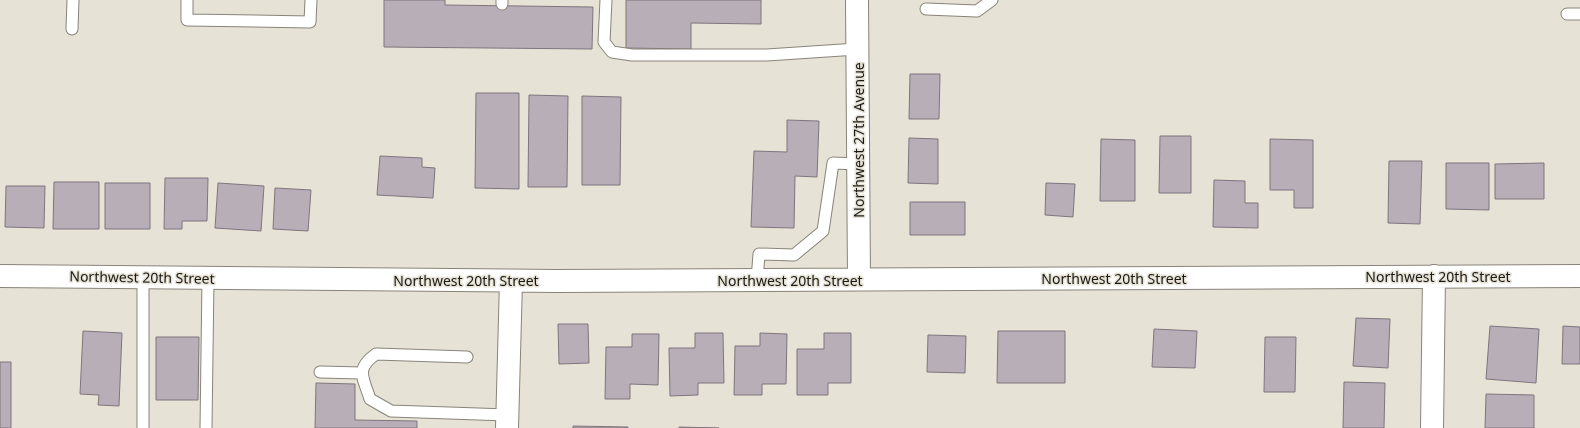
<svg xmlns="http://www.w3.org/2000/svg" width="1580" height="428" font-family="'Noto Sans',sans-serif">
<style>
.building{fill:#b8aeb7;stroke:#7f757d}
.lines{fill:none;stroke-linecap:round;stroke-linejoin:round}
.service-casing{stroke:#898479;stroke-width:13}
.minor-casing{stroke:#898479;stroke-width:24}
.service{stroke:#fff;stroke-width:11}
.minor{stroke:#fff;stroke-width:22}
.labels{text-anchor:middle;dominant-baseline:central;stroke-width:3;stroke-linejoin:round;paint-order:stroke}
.street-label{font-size:14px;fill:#1b1915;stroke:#e7e2d6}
</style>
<rect width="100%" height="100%" fill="#e7e2d6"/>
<!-- building -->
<path class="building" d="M384,0H445V5L593,7L592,49L384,47Z
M626,0H761V24L691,23V49L626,48Z
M910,74H940L939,119H909Z
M476,93H519V189L475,188Z
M529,95L568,96L567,187H528Z
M582,96L621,97L620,185H582Z
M787,120L819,121L817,177L795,176L794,228L751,227L754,151L787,152Z
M1160,136H1191V193H1159Z
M909,138L938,139V184L908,183Z
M1101,139L1135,140V201H1100Z
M1270,139L1313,140V208H1294V190H1270Z
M380,156L422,158V167L435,168L433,198L377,195Z
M1389,161H1422L1420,224L1388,223Z
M1446,163H1489V210L1446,209Z
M1544,163V199H1495V164Z
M165,178H208L207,221H182V229H164Z
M1214,180L1245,181V203H1258V228L1213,227Z
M54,182H99V229H53Z
M105,183H150V229H105Z
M218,183L264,186L261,231L215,228Z
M1046,183L1075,184L1073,217L1045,215Z
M6,186H45L44,228L5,227Z
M275,188L311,190L308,231L273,229Z
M910,202H965V235H910Z
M1356,318L1390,319L1388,368L1353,366Z
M558,324H588L589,363L559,364Z
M1490,326L1539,329L1536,383L1486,379Z
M1563,326L1580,327V364H1562Z
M1154,329L1197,331L1195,368L1152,367Z
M83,331L122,333L119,406L98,405L99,395L80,394Z
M998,331H1065V383H997Z
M695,333H723L724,383H698V395L670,396L669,348H695Z
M760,333L787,334L786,384H762V395H734L735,346H760Z
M824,333H851V383H828V395H797V349H824Z
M632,334H659L658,385L630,384V399H605L606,347H632Z
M928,335L966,336L965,373L927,372Z
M156,337H199L198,400H156Z
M1265,337H1296L1295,392H1264Z
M0,362H11V428H0Z
M1344,382L1385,383L1384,428H1343Z
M316,383L355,384V420L417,421V428H315Z
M1486,394L1534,395V428H1485Z
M573,426L628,427V428H573Z
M679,427L719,428H679Z"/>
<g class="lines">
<!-- service casing -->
<g class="service-casing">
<path id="service" d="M187,0V20L310,22L311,0
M606,0L604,42L612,52L632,55H767L857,49
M502,4V0
M926,9L977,11L992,0
M1567,14H1580
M72,29L73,0
M143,277V428
M757,280L759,254L794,255L823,231L833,163L858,164
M467,357L376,354C355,369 363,377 370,399L391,411L507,415
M320,372L362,373
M206,428L208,278"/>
</g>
<!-- minor casing -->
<g class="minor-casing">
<path id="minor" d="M857,0L859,279
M0,276L556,281L1580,276
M507,428L511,281
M1432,428L1434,276"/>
</g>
<!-- service -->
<use href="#service" class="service"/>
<!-- minor -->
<use href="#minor" class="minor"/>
</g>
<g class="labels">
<!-- street labels -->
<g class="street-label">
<text transform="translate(858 140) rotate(-90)">Northwest 27th Avenue</text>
<text x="1438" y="276">Northwest 20th Street</text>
<text transform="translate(142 277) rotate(1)">Northwest 20th Street</text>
<text x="1114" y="278">Northwest 20th Street</text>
<text x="466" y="280">Northwest 20th Street</text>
<text x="790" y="280">Northwest 20th Street</text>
</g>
</g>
</svg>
